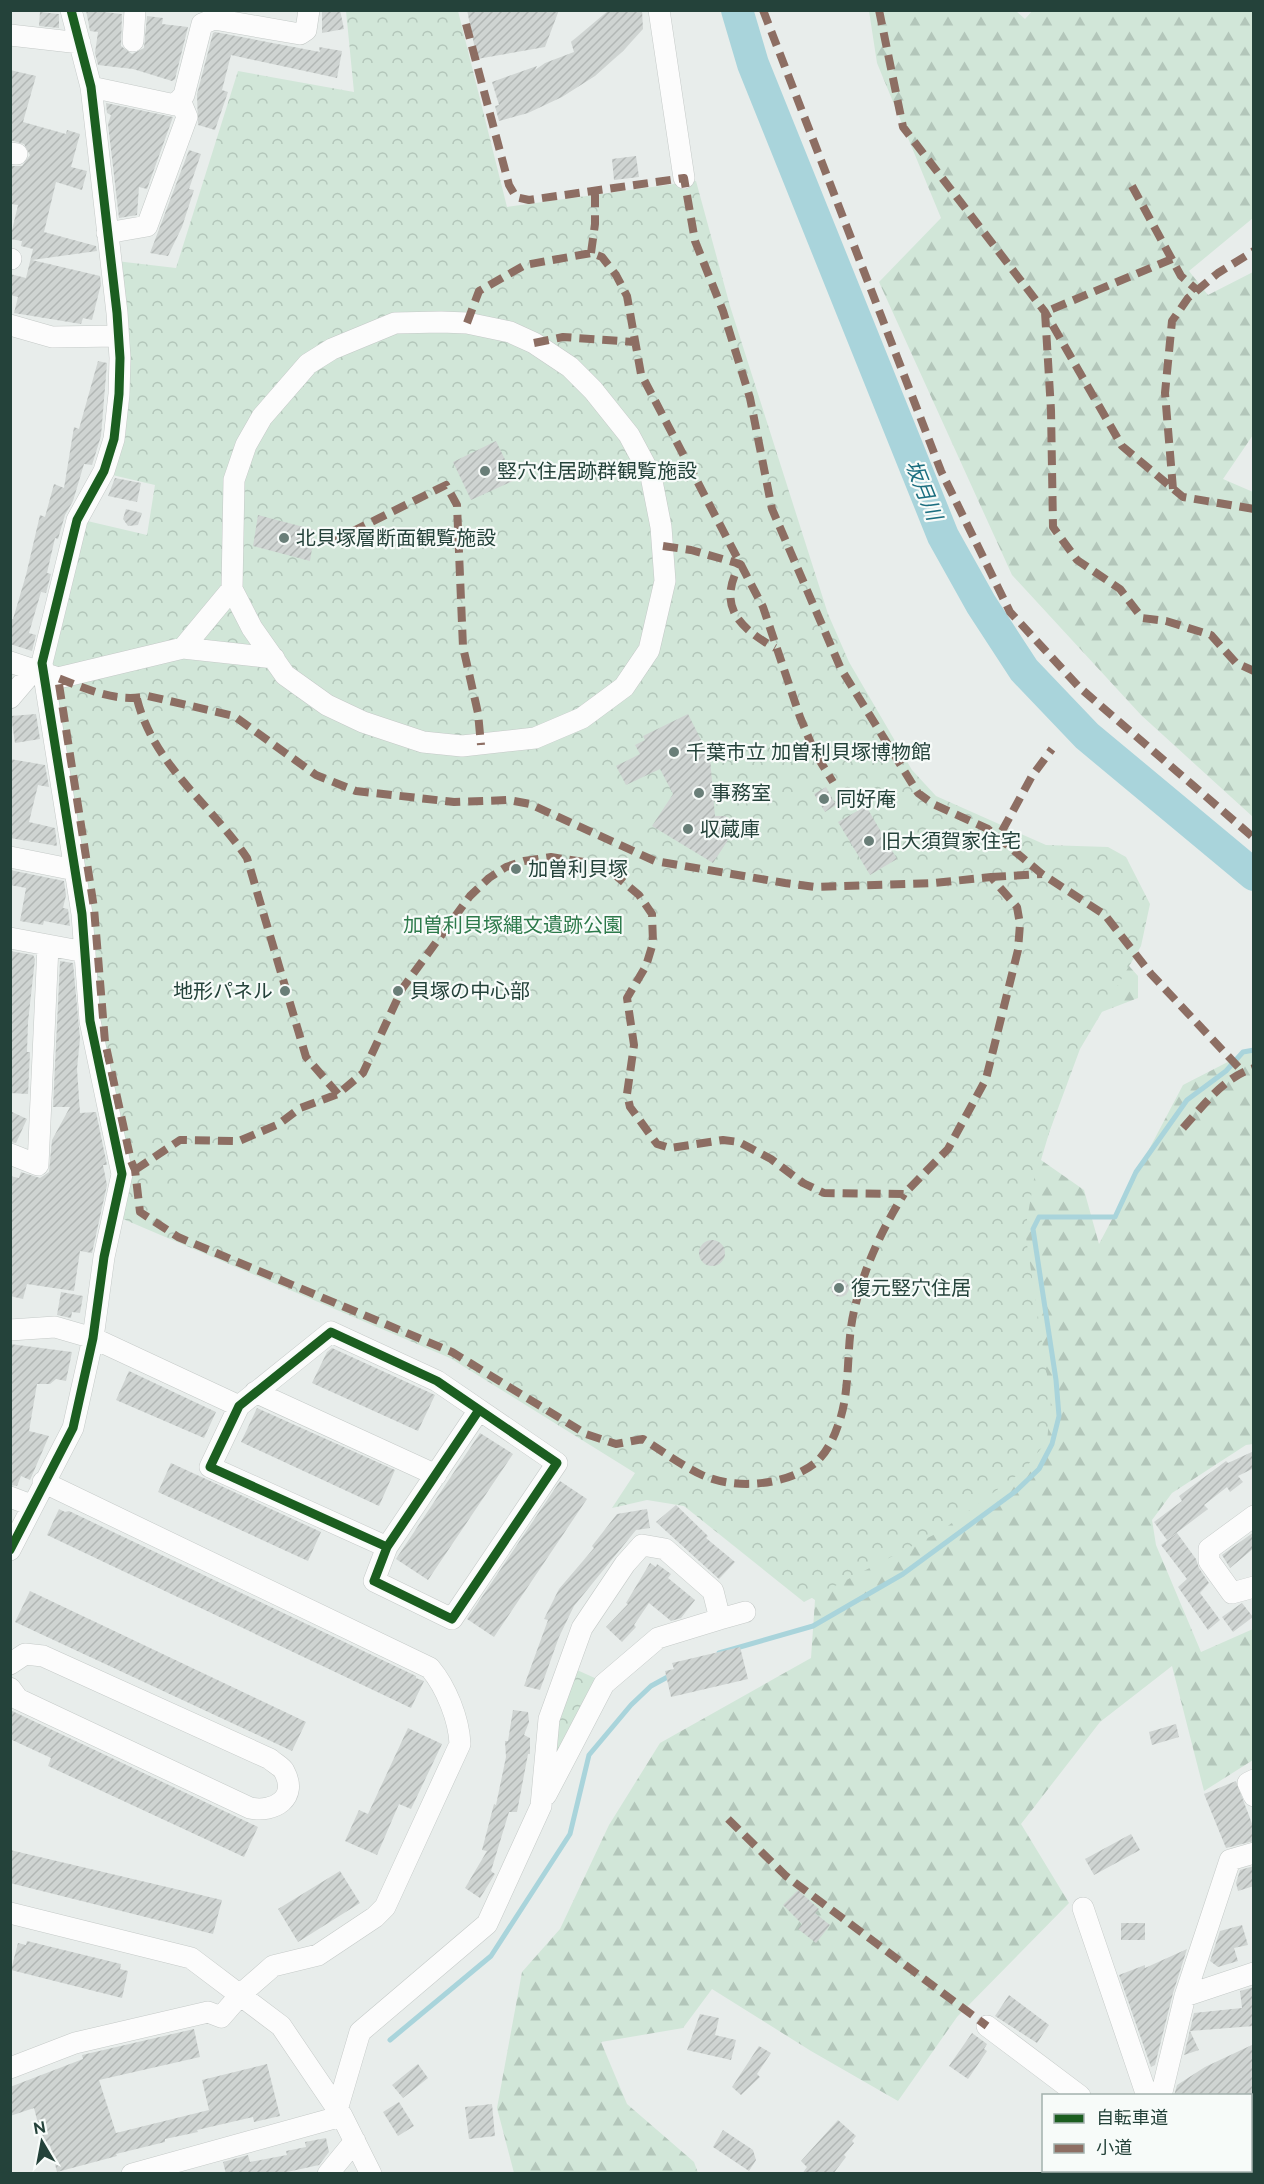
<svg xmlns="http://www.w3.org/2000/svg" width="1264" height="2184" font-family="Raleway,'Noto Sans JP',sans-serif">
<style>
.forest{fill:url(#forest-firs)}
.park{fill:url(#park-crowns)}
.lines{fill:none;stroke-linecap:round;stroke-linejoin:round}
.stream{stroke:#a9d4db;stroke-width:5}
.river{stroke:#a9d4db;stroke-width:32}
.building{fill:url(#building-hatch)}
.minor-casing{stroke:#c5cac8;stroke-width:22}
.minor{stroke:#fcfcfc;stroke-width:21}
.quiet{stroke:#8d6e63;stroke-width:8;stroke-dasharray:15 8;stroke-linecap:butt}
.cycleway-casing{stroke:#f7fbf9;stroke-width:13}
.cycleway{stroke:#1b5e20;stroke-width:9}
.poi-dot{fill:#697e78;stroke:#f7fbf9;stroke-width:2}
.labels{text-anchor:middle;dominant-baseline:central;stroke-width:4.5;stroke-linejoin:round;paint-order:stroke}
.poi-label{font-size:20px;fill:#24423a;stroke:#f7fbf9;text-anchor:start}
.park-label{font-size:20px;fill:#2d7a4b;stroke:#f7fbf9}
.water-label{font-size:21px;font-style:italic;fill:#1c6f80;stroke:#f7fbf9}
</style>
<defs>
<pattern id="forest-firs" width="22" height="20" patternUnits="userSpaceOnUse" patternTransform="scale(1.5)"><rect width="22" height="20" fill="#d1e6d8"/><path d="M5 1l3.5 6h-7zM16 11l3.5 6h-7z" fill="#b3c6ba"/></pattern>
<pattern id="park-crowns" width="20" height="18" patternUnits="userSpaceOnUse" patternTransform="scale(1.5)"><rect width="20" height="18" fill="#d1e6d8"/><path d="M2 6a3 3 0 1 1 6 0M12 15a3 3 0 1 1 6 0" fill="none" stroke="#b3c6ba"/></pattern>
<pattern id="building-hatch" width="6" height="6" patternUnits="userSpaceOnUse" patternTransform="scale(1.5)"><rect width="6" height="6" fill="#cfd4d2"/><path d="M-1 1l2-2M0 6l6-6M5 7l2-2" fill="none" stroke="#b2b7b5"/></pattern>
</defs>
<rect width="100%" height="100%" fill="#e8edeb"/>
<!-- forest -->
<path class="forest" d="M1033,10L1253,11V218L1189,271L1208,295L1253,272V435L1223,479L1253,492V817L1141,715L1012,575L879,282L941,218L877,63L869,11H1016L1025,19Z
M1104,938L1138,976V998L1086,1018L1073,1052L1041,1160L1084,1190L1099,1244L1183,1085L1253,1049V1444L1246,1445L1172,1493L1152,1520L1156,1545L1201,1652L1253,1629V1760L1204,1791L1172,1666L1100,1722L1021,1824L1069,1903L957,2017L898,2101L811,2051L712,1989L683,2028L601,2042L627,2104L694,2162L698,2173H514L497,2108L522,1972L560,1929L609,1825L660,1743L811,1658L815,1600L717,1531Z"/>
<!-- park -->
<path class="park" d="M346,11H458L507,207L696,181L730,306L828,614L849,662L912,770L936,796L1046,845L1108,847L1126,857L1150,904L1141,946L1080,1049L1036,1168L1025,1231L1051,1401L1047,1441L1024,1470L941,1531L804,1602L684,1506L647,1500L612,1508L635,1473L450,1358L123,1219L109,1100L48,667L83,520L147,535L155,485L108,474L116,261L176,268L238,71L354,92Z
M577,1670L597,1679L583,1718L551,1759L558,1716Z"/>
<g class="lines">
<!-- stream -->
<path class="stream" d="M719,1653L813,1626L903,1574L1016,1491L1039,1469L1052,1444L1059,1416L1056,1380L1033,1229L1039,1217H1115L1136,1172L1187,1100L1226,1071L1243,1052L1254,1050
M390,2040L491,1956L570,1834L589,1755L631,1705L651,1686L673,1674"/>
<!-- river -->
<path class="river" d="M737,10L753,64L943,536L981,604L1024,670L1087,736L1254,875"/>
</g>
<!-- building -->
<path class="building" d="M86,10L122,14L121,46L132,54L144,48L147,16L163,18L162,24L188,27L175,79L172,81L133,69L98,65L95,53L98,32L90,31Z
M322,10H340L344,29L322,33Z
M467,10H559L545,47L477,59Z
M609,10H642L643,29L623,51L595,76L562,97L528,113L499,121L495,106L499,105L492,82L537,66L535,70L545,63L574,52L571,42Z
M40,12L59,14V28L39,26Z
M215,32L320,52L319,47L342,51L337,78L231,55L222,90L228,92L215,130L198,125L197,94L213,33Z
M10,70L36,76L23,122L66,134L67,130L80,134L71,167L87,171L82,190L56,182L44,232L96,246L97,251L32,260L100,276L101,284L92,320L83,318L81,324L14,313L18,297L10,295V274L26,278L33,249L21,246L22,241L10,239L18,205L10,204V166H22L30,155L24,144L10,140Z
M106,103L173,117L147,189L139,187L137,215L119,218L108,124L111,115L107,113Z
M189,150L201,154L189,189L194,190L182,227L168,256L150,253Z
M636,156L639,177L614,180L612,159Z
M98,361L107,363L101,436L92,465L84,464L73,501L65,515L58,539L55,538L47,573L51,574L46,593L41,592L29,633L36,635L32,651L10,644V619H13L26,575L40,515L45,517L54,484L64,488L74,427L79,429Z
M496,441L515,480L471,500L453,462Z
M115,478L141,483L137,502L108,496Z
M126,509L142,513L138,525L128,526L123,519Z
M258,515L315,530L310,561L253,546Z
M36,714L40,739L15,743L11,716Z
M688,714L710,758L715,816H726L727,828L721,835L728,840L713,863L652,826L673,794L660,769L626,785L616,766L640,754L635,745L645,740L643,736Z
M10,759L45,765L49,787L38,785L29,822L55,828L57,846L10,838Z
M826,787L836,805L825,812L814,794Z
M866,806L897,859L870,875L838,822Z
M10,870L64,881L66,895L63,908L68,909L70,926L44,921L43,925L20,921L26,888L10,885Z
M10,951L33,955L35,959L28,1022L27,1052H30L28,1094L10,1093Z
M60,961L73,963L80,1038L77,1069L80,1113L96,1112L107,1165H103L107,1185L92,1253L80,1251L74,1291L27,1284L23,1299L10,1296V1176L19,1178L21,1172L40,1178L49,1172L52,1140L70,1107H53Z
M10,1111L27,1119L16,1143L10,1142Z
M699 1253a13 13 0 1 1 26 0a13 13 0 1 1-26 0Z
M831 1288a9 9 0 1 1 18 0a9 9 0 1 1-18 0Z
M61,1292L83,1296L80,1313L72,1312L71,1318L57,1315Z
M10,1344L72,1352L66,1381L56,1379L50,1384H37L29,1431L49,1436L30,1480L21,1476L17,1486L10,1485Z
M332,1348L435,1395L418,1431L312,1383L327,1352Z
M129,1371L216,1412L204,1438L116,1400Z
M257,1408L395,1470L379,1506L241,1442Z
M480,1433L513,1454L428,1580L396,1559Z
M1254,1451V1468L1238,1476L1243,1482L1230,1492L1227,1487L1204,1505L1208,1509L1167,1540L1154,1522L1182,1501L1179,1496L1226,1461L1228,1463Z
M171,1463L321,1532L308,1561L158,1492Z
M560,1481L587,1499L494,1637L467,1619Z
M676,1505L708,1536L706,1538L735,1562L719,1579L656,1522Z
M59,1509L65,1512L69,1511L416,1676V1678L424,1681L411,1708L47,1535Z
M647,1509L650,1528L636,1530L574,1606L559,1637L540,1690L524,1686L548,1620L544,1619L559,1589L594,1548L592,1546L617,1514Z
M1254,1532V1548L1230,1568L1222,1555Z
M1177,1533L1196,1559L1199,1568L1209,1583L1200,1593L1220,1620L1208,1630L1178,1587L1187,1579L1161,1545Z
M650,1563L656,1567L657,1564L671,1574L668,1578L695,1600L681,1618L671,1621L649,1603L634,1625L636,1627L622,1642L606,1627L628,1604L626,1603Z
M30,1591L306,1722L292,1751L15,1622Z
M1242,1603L1253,1617L1233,1632L1222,1617Z
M740,1647L748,1679L671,1697L665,1671L674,1669L672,1663Z
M10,1710L258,1827L244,1857L48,1766L51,1758L10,1739Z
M513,1710L528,1712L529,1722L524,1735L530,1738V1754H528L517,1812H509L491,1871L495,1874L480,1898L465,1888L487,1851L482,1850L494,1804L496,1805L506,1757L505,1741H508Z
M1176,1724L1179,1737L1152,1745L1149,1732Z
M408,1728L442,1744L411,1809L399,1804L377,1855L345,1841L359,1810L368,1814Z
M1236,1781L1254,1829V1841L1226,1848L1204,1794Z
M1131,1834L1140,1850L1094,1875L1085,1859Z
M10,1850L222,1900L213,1934L10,1883Z
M1254,1866V1886L1238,1891L1236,1883L1240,1870Z
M340,1871L360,1903L298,1942L278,1909Z
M798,1890L819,1909L815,1913L830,1925L816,1943L798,1929L802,1924L783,1905Z
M1121,1923H1145V1940H1121Z
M1242,1925L1248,1945L1234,1948L1238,1961L1218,1967L1210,1961L1220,1931Z
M27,1941L121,1964L120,1969L128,1971L122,1998L11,1970L18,1943L26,1945Z
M1187,1949L1173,1993L1155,2065L1151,2067L1119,1975L1145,1965V1968Z
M1254,1987V2026L1190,2031L1199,2050L1184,2055L1194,2013L1242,2008L1240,1991Z
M1009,1995L1049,2025L1037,2043L995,2016Z
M700,2014L719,2018L715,2035L736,2040L731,2060L687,2050Z
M194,2029L200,2057L99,2080L116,2133L209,2110L202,2080L267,2064L280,2116L254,2122L253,2117L197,2130L198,2132L165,2139V2142L116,2154L117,2156L57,2172L50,2145L44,2147L34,2108L10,2116V2087L83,2059L82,2055Z
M972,2033L987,2044L984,2049L987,2051L968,2079L949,2066Z
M1254,2044V2096H1174L1177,2085L1205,2067Z
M759,2046L771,2053L757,2074L760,2077L741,2095L732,2087Z
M418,2064L428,2078L403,2098L392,2085Z
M399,2102L414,2126L398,2136L383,2112Z
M492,2104L495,2136L469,2139L465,2107Z
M838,2120L856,2136L852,2141L854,2143L844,2155L846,2157L833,2174H802L807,2167L801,2161Z
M723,2130L753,2150L756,2160L749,2171L713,2147Z
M326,2138L329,2152L319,2165L278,2174H226L223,2162L248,2155L250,2162L287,2155L286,2151L306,2147L305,2142Z"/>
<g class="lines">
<!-- minor casing -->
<g class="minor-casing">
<path id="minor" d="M659,10L684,178
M10,35L80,43
M133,41L135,10
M91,87L175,105L184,95L202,24L214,19L300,34L306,30L309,10
M10,153L17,154
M107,233L147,226L187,117L180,100
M10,259H11
M441,322L467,323L510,332L534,343L570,367L593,390L629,435L651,476L661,527L665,581L649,650L624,687L582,718L535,738L462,746L423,742L363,722L327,705L285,675L252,628L232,589L234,480L246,445L262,417L308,364L332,349L395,323Z
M10,325L52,337L118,336
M183,648L274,658
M10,662L58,678L183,648L232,589
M10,698L33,671
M10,857L75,870
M10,938L85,952
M10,1154L38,1165L48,946
M10,1330L55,1327L93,1338L239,1406
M255,1392L436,1475
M10,1497L31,1505
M1254,1516L1209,1549V1561L1232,1593L1254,1587
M387,1547L210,1467L239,1406L331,1332L437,1381L557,1463L452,1619L374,1581L387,1547L479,1410
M10,1550L73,1428L93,1338L104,1257L122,1174L90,1021L82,914L42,663L77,520L104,471L114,439L119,394L120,358L117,313L91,87L71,10
M10,1664L25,1654L43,1656L270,1759C274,1763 282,1767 284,1771C299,1798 274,1813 250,1808L18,1699L10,1688
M1254,1780L1248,1783L1254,1796
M546,1795L604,1684L658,1638L720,1619
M1083,1908L1147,2096
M10,1913L191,1958L281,2026L342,2116L371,2174
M1185,1996L1254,1973
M987,2026L1080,2096
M10,2068L75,2043L208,2012L221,2017L241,1994L273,1966L318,1955L375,1917L385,1907L460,1744C459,1719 446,1687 430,1668L43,1482
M1161,2096L1185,1996L1230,1860L1254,1853
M337,2110L360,2032L487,1924L541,1806L549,1719L582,1628L625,1564L642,1545L665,1549L713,1591L720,1619L745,1612
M1182,2170L1183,2174
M132,2174L342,2116
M328,2174L355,2141
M1157,2174V2170"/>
</g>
<!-- minor -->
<use href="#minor" class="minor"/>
<!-- quiet -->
<path class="quiet" d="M763,10L941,471L1010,612L1079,687L1254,838
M879,10L903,127L1045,312L1122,446L1183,497L1254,509
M466,24L509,185L516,197L529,200L684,178L695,241L723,311L750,398L772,509L841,669L918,793L933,804L988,829L1042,874L1105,915L1151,974L1243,1072
M1132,186L1181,276L1197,290
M591,253L595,224V190
M1172,259L1045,312L1051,410L1053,527L1077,560L1120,589L1142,618L1166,621L1211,635L1236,663L1254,671
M467,323L479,291L525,265L591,253L602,257L616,275L627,296L641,374L763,607L800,717L815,753L833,782
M534,343L563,337L634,342
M1173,489L1165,393L1172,321L1188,298L1218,273L1254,251
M331,542L446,485L457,505L463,647L478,713L481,745
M663,546L691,550L740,564C717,606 738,627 775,648
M137,699C154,766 210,803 247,858L306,1057L338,1094
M1002,831L1032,776L1052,749
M991,877L1042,874
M1183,1128C1203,1106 1224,1077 1254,1068
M135,1170L180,1140L239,1141L279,1124L300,1108L338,1094L363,1073L402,989L470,896L489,878L506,867L524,861L551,857L603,865L639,895L652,914L653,943L646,966L627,998L634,1045L627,1094L630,1107L657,1144L670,1148L723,1140L739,1142L771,1159L803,1183L824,1193L904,1194L948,1149L986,1079L1018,950L1020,924L1017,907L991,877L934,883L815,887L785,883L655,861L530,804L509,800L454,802L356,791L316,775L234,716L148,696C116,703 87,689 58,678L94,908L105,1042L131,1161L135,1170L140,1212L178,1237L452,1352L586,1434L616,1444L643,1439C662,1451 681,1465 702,1475C735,1490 786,1486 815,1463C825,1455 833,1440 837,1428C852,1391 845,1349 854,1311C864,1268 881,1231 904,1194
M728,1819L786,1876L987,2026"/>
<!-- cycleway casing -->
<g class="cycleway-casing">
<path id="cycleway" d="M387,1547L210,1467L239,1406L331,1332L437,1381L557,1463L452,1619L374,1581L387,1547L479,1410
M10,1550L73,1428L93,1338L104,1257L122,1174L90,1021L82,914L42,663L77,520L104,471L114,439L119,394L120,358L117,313L91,87L71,10"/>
</g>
<!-- cycleway -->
<use href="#cycleway" class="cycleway"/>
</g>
<!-- markers -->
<g class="poi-dot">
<circle cx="485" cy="471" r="6"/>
<circle cx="284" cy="538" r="6"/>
<circle cx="674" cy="752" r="6"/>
<circle cx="699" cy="793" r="6"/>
<circle cx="824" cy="799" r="6"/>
<circle cx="688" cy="829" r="6"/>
<circle cx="869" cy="841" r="6"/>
<circle cx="516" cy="869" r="6"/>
<circle cx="285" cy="991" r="6"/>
<circle cx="398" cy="991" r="6"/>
<circle cx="839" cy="1288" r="6"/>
</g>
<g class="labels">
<!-- poi labels -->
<g class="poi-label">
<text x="497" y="471">竪穴住居跡群観覧施設</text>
<text x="296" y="538">北貝塚層断面観覧施設</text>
<text x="686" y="752">千葉市立 加曽利貝塚博物館</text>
<text x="711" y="793">事務室</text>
<text x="836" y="799">同好庵</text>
<text x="700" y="829">収蔵庫</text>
<text x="881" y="841">旧大須賀家住宅</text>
<text x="528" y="869">加曽利貝塚</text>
<text x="273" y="991" text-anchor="end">地形パネル</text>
<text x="410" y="991">貝塚の中心部</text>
<text x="851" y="1288">復元竪穴住居</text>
</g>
<!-- park labels -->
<g class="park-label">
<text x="513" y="925">加曽利貝塚縄文遺跡公園</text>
</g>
<!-- water labels -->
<g class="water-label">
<text transform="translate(924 490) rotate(68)">坂月川</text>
</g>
</g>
<!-- border -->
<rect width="1264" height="2184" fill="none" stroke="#24423a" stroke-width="24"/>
<!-- legend -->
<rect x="1042" y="2094" width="210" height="78" fill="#f7fbf9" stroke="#a3b1ad" stroke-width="1.5"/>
<rect x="1054" y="2114" width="30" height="9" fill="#1b5e20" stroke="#a3b1ad" stroke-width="1.5"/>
<text x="1096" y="2124" font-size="18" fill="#24423a">自転車道</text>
<rect x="1054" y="2144" width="30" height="9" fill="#8d6e63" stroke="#a3b1ad" stroke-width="1.5"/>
<text x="1096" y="2154" font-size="18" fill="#24423a">小道</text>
<!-- north arrow -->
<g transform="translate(42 2142) rotate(350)" stroke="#f7fbf9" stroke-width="4.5" paint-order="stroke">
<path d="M0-4.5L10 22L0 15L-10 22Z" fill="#24423a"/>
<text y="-9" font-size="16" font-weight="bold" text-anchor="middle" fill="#24423a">N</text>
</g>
</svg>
